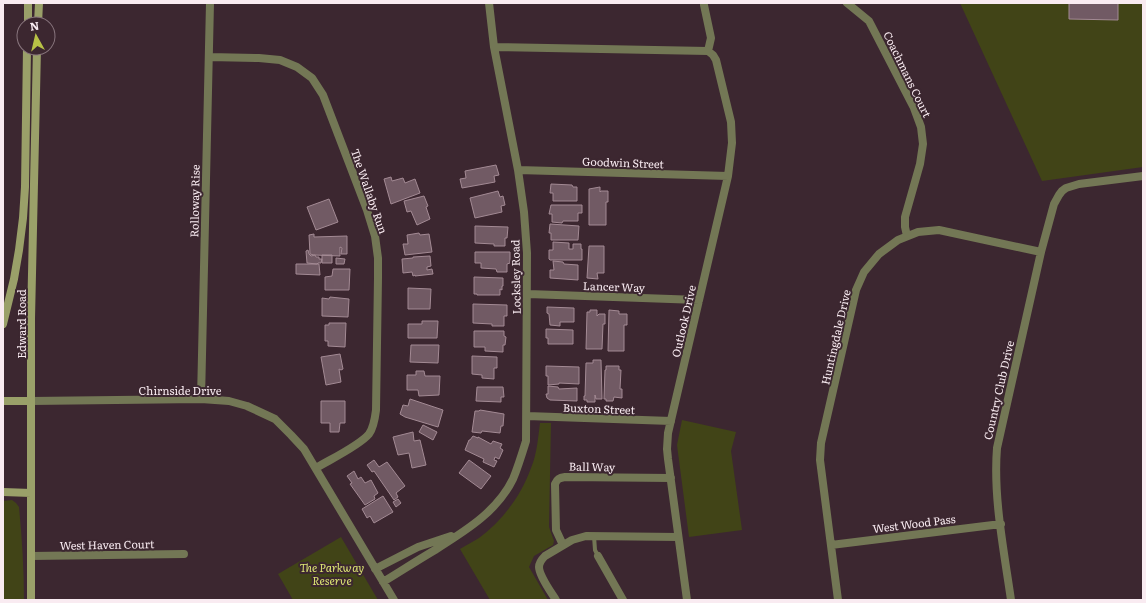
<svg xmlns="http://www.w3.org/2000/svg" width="1146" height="603" font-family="Literata,serif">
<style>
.green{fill:#414417}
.building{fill:#715a64;stroke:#a38a94}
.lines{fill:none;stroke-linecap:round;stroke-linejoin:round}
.lane{stroke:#737755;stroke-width:4}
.street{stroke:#737755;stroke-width:8}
.secondary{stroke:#9aa069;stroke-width:8}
.labels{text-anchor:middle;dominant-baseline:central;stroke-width:4;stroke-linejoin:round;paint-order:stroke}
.street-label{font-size:11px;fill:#f9ebf1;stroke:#3c2730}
.park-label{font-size:11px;font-style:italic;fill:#dfe874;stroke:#3c2730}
</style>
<rect width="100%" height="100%" fill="#3c2730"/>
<!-- green -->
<path class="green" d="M960,3H1143V167L1042,181Z
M682,420L736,432L731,451L742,530L689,537L677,445Z
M540,423H551L549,527L554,541L553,545L534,556L529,567L548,600H490L460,549C466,545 473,542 479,538C502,521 521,496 531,468C537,454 538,438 540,423Z
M12,500L16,503L19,507C22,538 24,569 24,600H3V501Z
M341,537L378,600H293L278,574Z"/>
<!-- building -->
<path class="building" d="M1069,3H1118V20L1069,19Z
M496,165L499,175L494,176L495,182L462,188L460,179L466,178L465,171Z
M391,177L392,181L403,178L405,183L415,179L420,193L391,204L384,179Z
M551,184L572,185L573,187H577V201H553V193H550Z
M600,187V192L601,191H608V202H606V225H589V189Z
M498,191L500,197L503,196L505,205L501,206L502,212L475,218L470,198Z
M424,196L428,206L426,207L430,219L417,225L411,211L407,212L404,201Z
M329,199L338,222L316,230L307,207Z
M551,205H582V213H578V221H563L562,223L552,222V214H549Z
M550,224L579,226L578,240H551V233H549Z
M475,226L508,227L507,238H505V246H494V244L475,243Z
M419,233L420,235L429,234L432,252L405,255L403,244H408L407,235Z
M314,234V237L347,236V254H341L342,248L340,247V256L314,255L310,254L309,235Z
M553,242L569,243V249H573V244H581V249H582V260H550L549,259V250H553Z
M589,246H604V273H597L598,279L587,278Z
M308,250L309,254L311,256L315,255L316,257H319V259H322L321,263H318L317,264L307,263L306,251Z
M475,252H510V263L507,264V272H497L496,269L481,268V263H475Z
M322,255H332V263H322Z
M430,256L431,266L427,267V270L432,269L433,274L415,276V275L413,276L412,272L403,273L402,259L413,258V257Z
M336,258L345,259L344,264H336Z
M553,261L563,262L564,264L578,265V280L550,278V270H554Z
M296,264H319L320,275L296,274Z
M333,269H350L349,290H325V277L332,276Z
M474,277L503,278V286H502V290L500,289V295H477V294H474Z
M408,288L431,289L430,309H408Z
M330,297L349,299L348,317L322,316V298L329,299Z
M473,304L507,305V316H504V326H492V324L473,323Z
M547,307L574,308V322H560V326L550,325L549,314L547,313Z
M590,310H597V316L599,314H605V324H603L602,349H586L587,312H590Z
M609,310L619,311V314H627V325H624V351H608Z
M422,321H438L437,338H408V324H422Z
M329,323H346L345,347L328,346V341H325V325H329Z
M546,329L573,330V344H548V338H546Z
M474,331H504V336L506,337L505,345H503V352L485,351V347H474Z
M411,345H439L438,363L410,362Z
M340,354L343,369L341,370L339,369L341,382L326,385L321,357Z
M472,356L497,357V368H494V379L482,378V375L472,374Z
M593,360H601L602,399H596L595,395V402H587V400H584V396H585L586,363H593Z
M546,366L579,367V384L559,383V384L548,385V376H546Z
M606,366H619V370H621L620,389H622V398L614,397L613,401H606V399H604L605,370H606Z
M416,371H424L425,376H440L439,395L419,396L418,390H407V375H416Z
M548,386L558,387L559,389L577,388V401L550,400L547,398L546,394H548Z
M477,387H503L504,397H501V402L476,401Z
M410,399L443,410L438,427L405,417L400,414L403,405L408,406Z
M321,401H345V423H340L339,432H330V423H321Z
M480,410L504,414L503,426H501L500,433L482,431L481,433L472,432L475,411H479Z
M423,425L437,432L433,440L419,432Z
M413,432L414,441L420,440L426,465L412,468L409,453L398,455L393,437Z
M473,436L478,438V437L491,444L493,441L502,444L500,448L503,450L499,459L495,457L494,460L497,461L494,467L483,462L484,459L465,450L469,440H470Z
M374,460L379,467L387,462L405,486L396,493L398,497L394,500L374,471L372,472L367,465Z
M469,460L491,476L481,489L459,473Z
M354,471L358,479L361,477L365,483L371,480L378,493L374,496L375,499L365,505L350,484L352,483L347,476Z
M383,496L393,512L374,523L370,516L367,518L362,509Z
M398,499L401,503L396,507L393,502Z"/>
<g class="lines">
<!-- lane -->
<path class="lane" d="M594,536L595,550L598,556"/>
<!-- street -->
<path class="street" d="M847,3L869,21L914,108L921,127L923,144L920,164L905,217V227L907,236
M494,47L708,51
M209,57L259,58L280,60L297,67L312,78L323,95L367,210L375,236L378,258V278L376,410C375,418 374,427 369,434C359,446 329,460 316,468
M518,170L728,176
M528,294L699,300
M201,399L210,3
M31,401L201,399L229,401L247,406L275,419L291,435L304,449L394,600
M527,416L671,421
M563,545L556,530L555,484C557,479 559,478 565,477L671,478
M831,545L1001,524
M31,556L184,554
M598,556L623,600
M375,569L418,547L451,536
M383,582C401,571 418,560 435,550C465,531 497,512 513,479C518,467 522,454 526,441L527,253L524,212L518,170L494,47L489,3
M556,600C551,592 539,576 539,567C539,562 542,559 545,556L572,540L586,536L678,537
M687,600L668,459L667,449L668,433L728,176L732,143L731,122L716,60L713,55L708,51L711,38L704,5
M838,600L820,460L821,443L856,290L864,272L879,254L898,240L918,232L939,230L1041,252
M1011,600C1004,551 993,497 997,448L1041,252L1054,204L1059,195L1062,191L1066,188L1079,184L1143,176"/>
<!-- secondary -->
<path class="secondary" d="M28,24V3
M38,24L39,3
M3,324L14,279L19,250L23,218L25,187L27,48
M3,401H31
M3,492L31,493
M31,600V319L37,48"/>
</g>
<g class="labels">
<!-- street labels -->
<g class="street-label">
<text transform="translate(908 74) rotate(64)">Coachmans Court</text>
<text transform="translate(623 162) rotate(2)">Goodwin Street</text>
<text transform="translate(370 191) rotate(71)">The Wallaby Run</text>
<text transform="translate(194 201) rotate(-89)">Rolloway Rise</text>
<text transform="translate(515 277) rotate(-91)">Locksley Road</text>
<text transform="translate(614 286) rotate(2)">Lancer Way</text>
<text transform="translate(683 321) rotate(-77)">Outlook Drive</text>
<text transform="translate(21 324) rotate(-90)">Edward Road</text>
<text transform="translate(835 337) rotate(-77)">Huntingdale Drive</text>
<text x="180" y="390">Chirnside Drive</text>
<text transform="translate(998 390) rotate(-77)">Country Club Drive</text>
<text transform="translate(599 408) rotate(2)">Buxton Street</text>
<text transform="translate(592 466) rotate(1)">Ball Way</text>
<text transform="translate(914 523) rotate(-7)">West Wood Pass</text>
<text transform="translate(107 544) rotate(-1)">West Haven Court</text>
</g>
<!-- park labels -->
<g class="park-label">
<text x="332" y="567">The Parkway<tspan x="332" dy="13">Reserve</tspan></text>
</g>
</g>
<!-- border -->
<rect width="1146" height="603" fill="none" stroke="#f9ebf1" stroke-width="8"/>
<!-- north arrow -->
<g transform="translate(36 36) rotate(352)"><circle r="19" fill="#3c2730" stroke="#88757d"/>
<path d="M0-3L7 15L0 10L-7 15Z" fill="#b8c146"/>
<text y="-6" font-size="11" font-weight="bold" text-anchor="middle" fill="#f9ebf1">N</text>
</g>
</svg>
